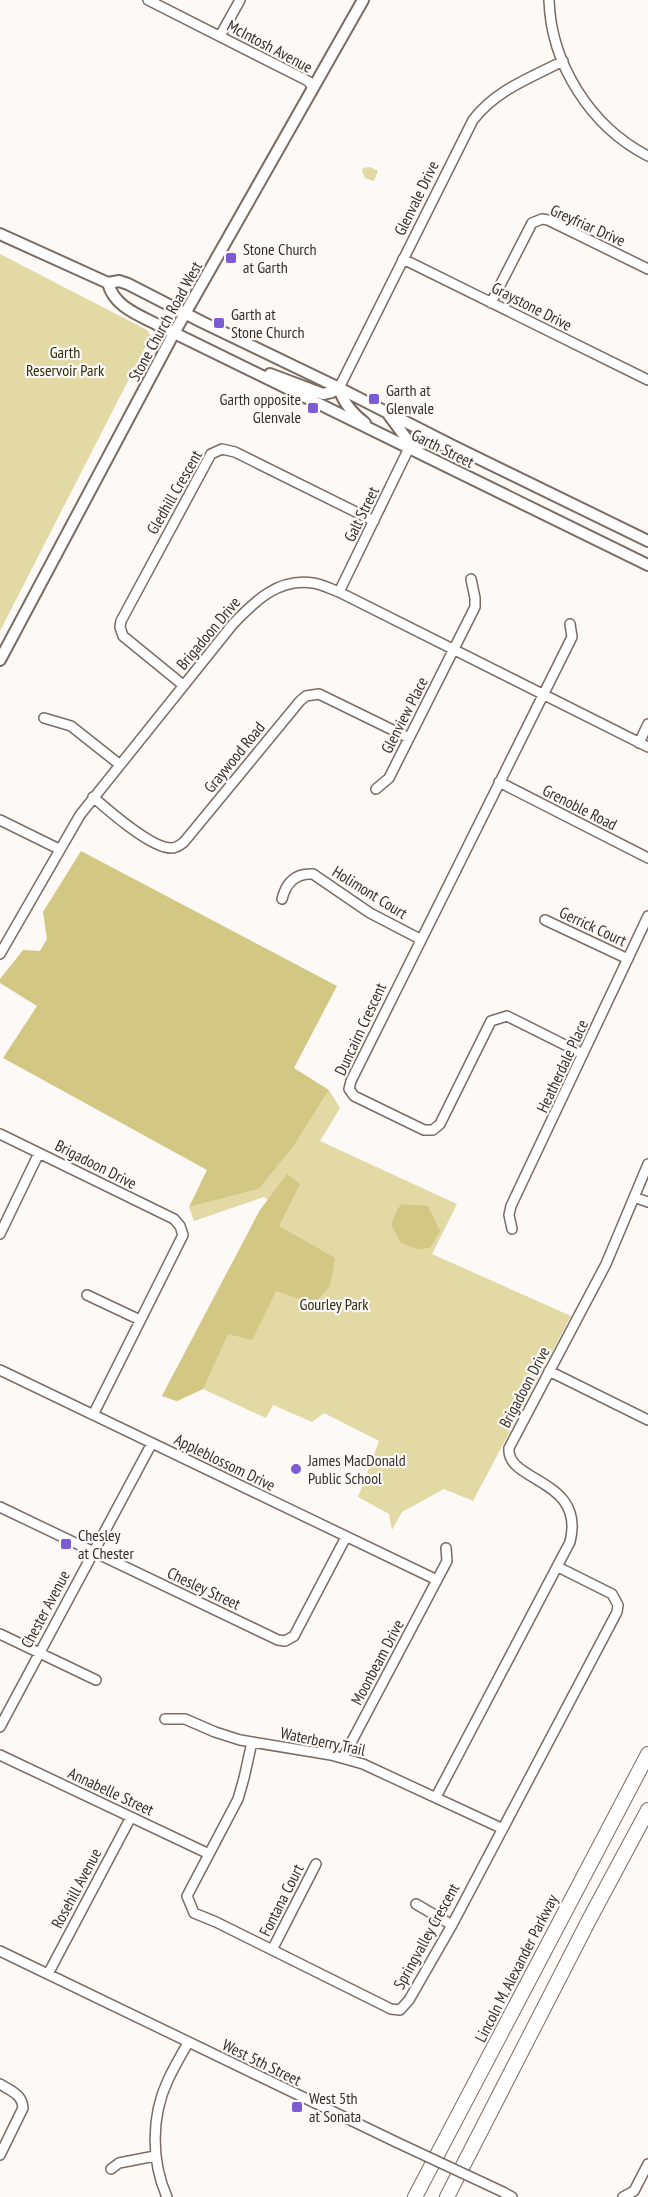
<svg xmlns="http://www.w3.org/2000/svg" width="648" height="2197" font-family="'PT Sans Narrow',sans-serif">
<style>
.green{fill:#e2d9a4}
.forest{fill:#d3c784}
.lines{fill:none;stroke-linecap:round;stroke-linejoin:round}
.minor-casing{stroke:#7b6c63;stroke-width:12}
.major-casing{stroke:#7b6c63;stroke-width:14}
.highway-casing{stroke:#7b6c63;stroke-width:16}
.minor{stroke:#fff;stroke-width:9}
.major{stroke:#fff;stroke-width:10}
.highway{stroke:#fff;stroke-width:14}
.minor-bridge-casing{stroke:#7b6c63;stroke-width:12;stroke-linecap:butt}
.minor-bridge{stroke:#fff;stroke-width:9}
.poi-dot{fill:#7c5bd5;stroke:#fdf9f7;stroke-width:2}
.labels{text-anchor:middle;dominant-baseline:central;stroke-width:4.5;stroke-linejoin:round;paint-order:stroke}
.street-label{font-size:16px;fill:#352e2b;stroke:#fdf9f7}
.poi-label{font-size:16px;fill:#352e2b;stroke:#fdf9f7;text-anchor:start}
.park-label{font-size:16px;fill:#302b0c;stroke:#fdf9f7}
</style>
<rect width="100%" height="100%" fill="#fdf9f7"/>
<!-- green -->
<path class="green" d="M370,167L378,171L374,181L365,178L362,171L363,168Z
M0,254L147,330L151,336L0,631Z
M329,1090L340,1108L320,1141L457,1204L432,1254L571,1316L473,1501L444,1489L402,1512L392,1530L389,1514L358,1497L379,1441L324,1413L312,1422L273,1405L266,1418L203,1389L177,1401L162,1396L260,1210L268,1200L264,1197L194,1221L189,1207L259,1189L293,1147Z"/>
<!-- forest -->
<path class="forest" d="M81,851L337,986L294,1068L329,1090L293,1147L259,1189L189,1207L207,1170L3,1058L37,1006L0,983V979L23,950L40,951L47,939L43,912Z
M287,1174L300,1184L279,1226L335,1258L330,1286L314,1304L276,1291L252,1340L228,1334L203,1389L177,1401L162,1396L260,1210Z
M402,1204L428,1206L440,1231L430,1248L416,1249L401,1243L391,1225L398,1208Z"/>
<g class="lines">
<!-- minor casing -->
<g class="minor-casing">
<path id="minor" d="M148,0L308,81L313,87
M549,0C551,64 591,127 648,156
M220,36L240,0
M403,259L648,380
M491,303L532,223L542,219L548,220L648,269
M339,388L473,120C496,90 530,78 563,61
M339,592L409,448
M570,624L572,637L351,1081L349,1089L354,1096L424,1130H433L440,1124L491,1021L507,1016L583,1054
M183,685L123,636L120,627L121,621L211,454L222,449L235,452L374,521
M44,718L71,726L119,764
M639,743L648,724
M499,782L648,858
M376,789L389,778L475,607V598L471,579
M93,797C109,811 151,848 171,848C177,848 180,845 184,842L300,701L306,696L319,694L409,738
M0,820L59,849
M282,899C286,883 295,873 313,874L370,913L420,939
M545,920L628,959
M0,954L80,815L233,624C255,601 278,578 313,583C321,584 331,589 339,592L648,747
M0,1134L174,1219L180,1226L183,1235L93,1415
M634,1197L648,1202
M512,1229L509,1215L511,1206L648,916
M0,1234L39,1153
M87,1295L140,1320
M0,1370L437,1580
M549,1371L648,1420
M0,1507L278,1640L285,1641L294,1636L346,1537
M0,1634L96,1680
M165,1719H185L215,1732L240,1740L331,1755L363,1764L501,1828
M0,1727L152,1443
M252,1742L244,1778L238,1799L187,1896L194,1913L216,1922L391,2009L400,2010L409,2000L452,1925L617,1612L618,1605L612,1594L558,1567
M0,1755L209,1854
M343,1758L447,1561L446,1548
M436,1797L570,1542C586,1478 506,1483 509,1448L606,1264L648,1164
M416,1904L452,1925
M272,1950L316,1864
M0,1951L396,2142
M48,1974L131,1817
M0,2084C11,2091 22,2094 23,2108L0,2155
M111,2169L119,2163L155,2156
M503,2192L512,2197
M167,2197C151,2161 151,2116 168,2080C174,2067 181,2055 188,2043
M623,2197L634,2191L648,2164"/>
</g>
<!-- major casing -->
<g class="major-casing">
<path id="major" d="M0,234L108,283L119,281L128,284L202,322L339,388L453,446L648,541
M108,283C114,307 139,315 160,326L648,565
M270,374L323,394L332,392L339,388C343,402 353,414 365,423
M389,415L406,438L409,448L416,443L446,445
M0,660L174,333L363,0"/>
</g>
<!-- highway casing -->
<g class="highway-casing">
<path id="highway" d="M415,2197L648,1754
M447,2197L589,1920L648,1810"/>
</g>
<!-- minor -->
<use href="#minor" class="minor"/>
<!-- major -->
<use href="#major" class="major"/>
<!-- highway -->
<use href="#highway" class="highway"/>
<!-- minor-bridge casing -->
<g class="minor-bridge-casing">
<path id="minor-bridge" d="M396,2142L503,2192"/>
</g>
<!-- minor-bridge -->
<use href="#minor-bridge" class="minor-bridge"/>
</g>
<!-- markers -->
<g class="poi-dot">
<rect x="225" y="252" width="12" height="12" rx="3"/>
<rect x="213" y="317" width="12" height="12" rx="3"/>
<rect x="368" y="393" width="12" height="12" rx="3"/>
<rect x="307" y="402" width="12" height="12" rx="3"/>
<circle cx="296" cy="1469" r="6"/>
<rect x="60" y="1538" width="12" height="12" rx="3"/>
<rect x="291" y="2101" width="12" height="12" rx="3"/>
</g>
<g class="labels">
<!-- street labels -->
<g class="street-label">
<text transform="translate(270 46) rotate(28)">McIntosh Avenue</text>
<text transform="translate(416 198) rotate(-64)">Glenvale Drive</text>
<text transform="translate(588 225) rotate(24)">Greyfriar Drive</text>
<text transform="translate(532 306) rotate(27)">Graystone Drive</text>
<text transform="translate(165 321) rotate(-61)">Stone Church Road West</text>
<text transform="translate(443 448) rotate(26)">Garth Street</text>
<text transform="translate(174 492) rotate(-60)">Gledhill Crescent</text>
<text transform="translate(361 514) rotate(-64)">Galt Street</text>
<text transform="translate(208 633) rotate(-50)">Brigadoon Drive</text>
<text transform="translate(404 715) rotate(-63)">Glenview Place</text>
<text transform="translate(234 757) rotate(-51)">Graywood Road</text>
<text transform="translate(580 807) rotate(27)">Grenoble Road</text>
<text transform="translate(370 892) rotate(32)">Holimont Court</text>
<text transform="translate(593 926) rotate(25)">Gerrick Court</text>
<text transform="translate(360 1029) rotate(-65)">Duncairn Crescent</text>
<text transform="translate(562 1066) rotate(-65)">Heatherdale Place</text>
<text transform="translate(96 1164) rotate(27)">Brigadoon Drive</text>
<text transform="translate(524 1387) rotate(-62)">Brigadoon Drive</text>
<text transform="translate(225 1462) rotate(26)">Appleblossom Drive</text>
<text transform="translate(204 1588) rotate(25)">Chesley Street</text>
<text transform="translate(45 1609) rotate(-62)">Chester Avenue</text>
<text transform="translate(377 1662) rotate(-62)">Moonbeam Drive</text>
<text transform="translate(323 1741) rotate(12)">Waterberry Trail</text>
<text transform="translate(111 1791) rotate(25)">Annabelle Street</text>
<text transform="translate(76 1888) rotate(-62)">Rosehill Avenue</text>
<text transform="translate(281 1900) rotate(-63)">Fontana Court</text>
<text transform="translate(426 1936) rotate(-61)">Springvalley Crescent</text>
<text transform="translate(516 1968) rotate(-63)">Lincoln M. Alexander Parkway</text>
<text transform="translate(262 2062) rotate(26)">West 5th Street</text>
</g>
<!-- poi labels -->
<g class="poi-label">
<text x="243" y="249">Stone Church<tspan x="243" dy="18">at Garth</tspan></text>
<text x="231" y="314">Garth at<tspan x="231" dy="18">Stone Church</tspan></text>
<text x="386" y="390">Garth at<tspan x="386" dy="18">Glenvale</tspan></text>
<text x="301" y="399" text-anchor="end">Garth opposite<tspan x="301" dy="18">Glenvale</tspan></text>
<text x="308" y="1460">James MacDonald<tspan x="308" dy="18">Public School</tspan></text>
<text x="78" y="1535">Chesley<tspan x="78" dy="18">at Chester</tspan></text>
<text x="309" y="2098">West 5th<tspan x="309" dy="18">at Sonata</tspan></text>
</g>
<!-- park labels -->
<g class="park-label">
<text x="65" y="352">Garth<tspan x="65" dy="18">Reservoir Park</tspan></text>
<text x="334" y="1304">Gourley Park</text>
</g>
</g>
</svg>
